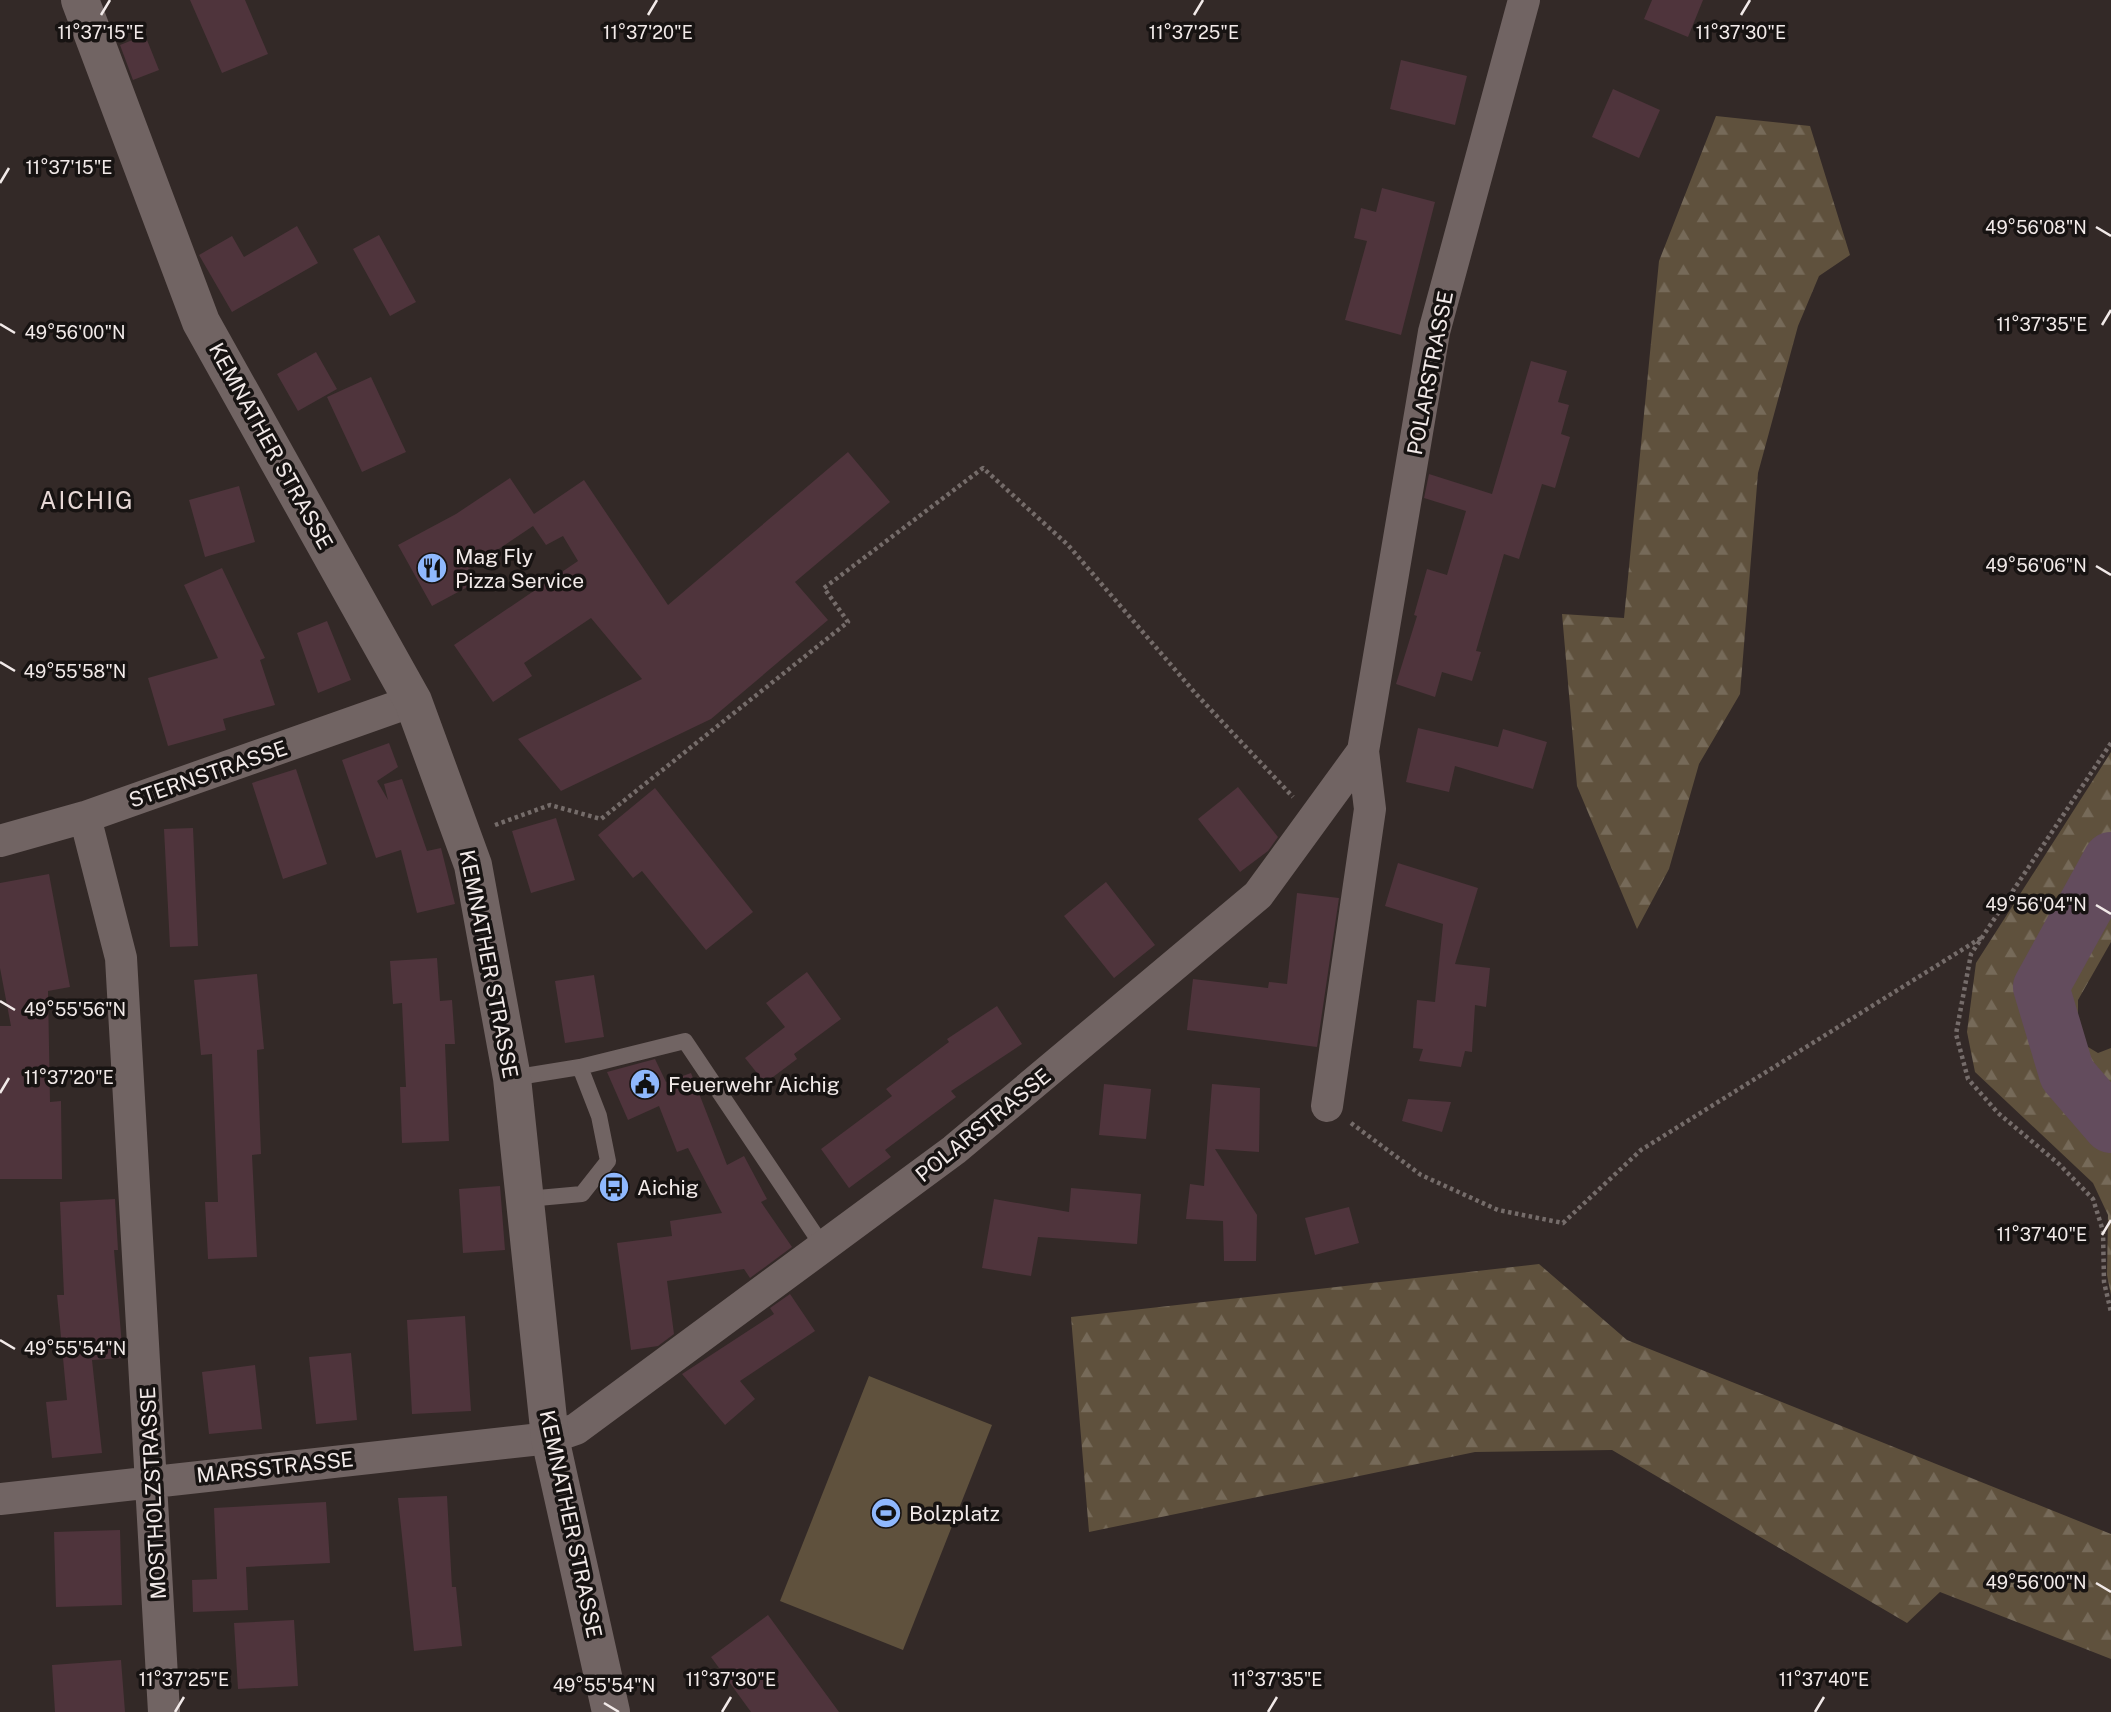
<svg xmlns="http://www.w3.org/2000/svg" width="2111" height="1712" font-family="'Public Sans',sans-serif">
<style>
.forest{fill:url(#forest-firs)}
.pitch{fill:#5f513d}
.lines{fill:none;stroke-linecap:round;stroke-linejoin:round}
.river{stroke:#634c5d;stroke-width:56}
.building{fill:#4f343c}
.path{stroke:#756c6a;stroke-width:4.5;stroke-dasharray:3.5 3.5;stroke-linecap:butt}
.lane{stroke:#716463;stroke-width:16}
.street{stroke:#716463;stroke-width:32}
.secondary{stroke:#716463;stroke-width:38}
.ticks{fill:none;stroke:#f2eae9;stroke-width:2.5}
.labels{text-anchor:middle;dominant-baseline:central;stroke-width:7;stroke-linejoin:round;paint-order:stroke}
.street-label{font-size:21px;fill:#f2eae9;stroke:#171312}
.poi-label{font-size:21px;fill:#f2eae9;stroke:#171312;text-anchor:start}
.quarter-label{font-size:24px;letter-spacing:2px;fill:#e8d9d7;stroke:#171312}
.ticks-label{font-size:18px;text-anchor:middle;fill:#f2eae9;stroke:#171312;stroke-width:7;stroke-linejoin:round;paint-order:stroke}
</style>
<defs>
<pattern id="forest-firs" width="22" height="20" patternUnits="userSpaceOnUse" patternTransform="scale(1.75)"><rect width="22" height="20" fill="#5f513d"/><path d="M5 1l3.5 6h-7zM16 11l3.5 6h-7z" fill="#766a59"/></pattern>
</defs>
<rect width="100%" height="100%" fill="#332927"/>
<!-- forest -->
<path class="forest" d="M1716,116L1810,126L1850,255L1819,276L1798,326L1758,473L1740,694L1699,764L1669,869L1637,929L1577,786L1562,614L1624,618L1659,261Z
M2111,752V942L2078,1000V1041L2098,1053L2111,1048V1295L2107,1275L2108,1215L2093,1183L1975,1072L1967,1032L1976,963Z
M1539,1264L1627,1340L2111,1534V1659L1940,1592L1907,1623L1612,1450L1475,1452L1089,1532L1071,1317Z"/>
<!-- pitch -->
<path class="pitch" d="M869,1376L992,1425L903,1650L780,1601Z"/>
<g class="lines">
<!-- river -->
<path class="river" d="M2111,860L2041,987L2067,1074L2111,1125"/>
</g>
<!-- building -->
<path class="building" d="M190,0H245L268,54L222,73Z
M1652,0H1703L1688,37L1644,19Z
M145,35L159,70L133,80L120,45Z
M1401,60L1467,76L1455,125L1390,109Z
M1613,89L1660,110L1639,158L1592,137Z
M1382,188L1435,202L1401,335L1345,320L1367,241L1354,238L1361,208L1376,212Z
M297,226L318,263L232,312L199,255L232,236L244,257Z
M379,235L416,302L390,316L353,249Z
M316,352L337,389L298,411L277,374Z
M1531,361L1567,371L1558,402L1569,405L1561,434L1570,437L1555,488L1542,484L1519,559L1504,554L1476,651L1481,652L1472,681L1442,672L1435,697L1396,684L1417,616L1414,615L1427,569L1447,575L1466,511L1424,498L1429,474L1492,494Z
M371,377L406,452L362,472L327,397Z
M848,452L890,502L795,582L828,620L711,719L561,791L518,739L642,679L591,618L524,663L532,676L493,702L454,645L578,561L563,536L546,545L533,526L466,571L473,584L432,606L398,545L456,514L510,478L534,514L584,480L668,605Z
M239,486L255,542L205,557L189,500Z
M222,568L265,658L260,660L275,705L223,719L226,730L168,746L148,678L218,658L184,585Z
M327,621L351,680L318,693L297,633Z
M1418,728L1498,747L1503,729L1547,742L1533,789L1455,766L1449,792L1406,782Z
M389,743L398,767L377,781L388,800L384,784L402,779L427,851L441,848L455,904L417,913L401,850L376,858L342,760Z
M296,769L327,864L283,879L252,783Z
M1238,787L1278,837L1268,851L1240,872L1198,819Z
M655,788L753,912L706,950L642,871L633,878L598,835Z
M556,818L575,880L531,893L512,831Z
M193,828L198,946L170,947L164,829Z
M1398,863L1478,888L1455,964L1490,968L1486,1007L1475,1005L1472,1052L1465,1051L1461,1067L1419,1061L1423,1049L1413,1048L1417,1000L1435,1002L1443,924L1385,906Z
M49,874L70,987L48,991L50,1102L61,1101L62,1179H0V1026H11L0,968V883Z
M1106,882L1155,945L1114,978L1064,916Z
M1297,893L1339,898L1317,1047L1187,1030L1193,979L1268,988L1269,982L1287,984Z
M437,958L440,1001L452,1000L455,1044H445L449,1141L402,1143L400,1087H406L402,1003L393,1004L390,961Z
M807,972L841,1019L794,1054L797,1059L765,1083L745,1058L785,1027L766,1003Z
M257,974L264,1049L257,1050L261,1154L252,1155L257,1257L208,1259L205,1202H218L212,1054L201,1055L194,980Z
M594,975L604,1037L565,1043L555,981Z
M997,1006L1022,1044L951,1091L956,1097L885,1150L891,1157L849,1188L821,1149L892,1096L886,1089L949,1042L947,1039Z
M655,1059L666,1082L691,1073L727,1165L744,1156L767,1199L761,1202L792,1247L750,1278L744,1269L667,1281L674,1334L658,1346L631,1350L617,1243L672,1236L670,1221L722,1213L688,1148L677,1152L659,1106L628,1120L607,1072Z
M1104,1084L1151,1089L1146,1139L1099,1135Z
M1212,1084L1260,1088L1259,1152L1215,1149L1257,1215L1256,1261H1224L1223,1221L1186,1219L1190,1184L1204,1186Z
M1408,1099L1451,1102L1442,1132L1402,1121Z
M500,1186L505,1250L463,1253L459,1189Z
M1071,1188L1141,1194L1137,1244L1038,1237L1031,1276L982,1268L994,1199L1069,1212Z
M115,1199L118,1250H114L123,1358L92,1360L102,1453L52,1458L46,1402L67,1400L57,1295H64L60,1202Z
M1349,1207L1359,1243L1315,1255L1305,1218Z
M790,1294L815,1331L740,1381L755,1399L725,1425L682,1374L774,1314L770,1308Z
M465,1316L471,1411L412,1414L407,1320Z
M351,1353L357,1420L316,1424L309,1357Z
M255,1365L262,1429L209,1434L202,1372Z
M447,1496L452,1587H456L462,1646L414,1651L398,1498Z
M326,1502L330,1563L246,1567L248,1610L193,1612L192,1580L217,1579L214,1508Z
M120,1530L122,1605L56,1607L54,1532Z
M768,1615L839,1712H751L711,1657Z
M294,1620L298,1686L238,1689L234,1623Z
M121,1660L125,1712H55L52,1665Z"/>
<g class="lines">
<!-- path -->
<path class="path" d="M2111,743L1971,954L1956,1034L1968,1079L1998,1113L2059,1164L2093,1199L2103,1231L2104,1282L2111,1312
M495,825L550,805L601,819L848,622L824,588L983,468L1068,545L1196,694L1293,797
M1351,1123L1421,1175L1498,1210L1563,1223L1641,1150L1981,938"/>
<!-- lane -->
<path class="lane" d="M580,1067L685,1041L824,1248
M512,1078L580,1067L599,1116L608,1161L582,1194L527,1199"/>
<!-- street -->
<path class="street" d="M85,817L121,958L164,1712
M0,841L85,817L413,701
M1327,1106L1370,809L1363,751
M0,1499L550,1438L576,1429L954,1150L1258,895L1363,751L1434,332L1524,0"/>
<!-- secondary -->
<path class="secondary" d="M80,0L201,322L413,701L473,865L512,1078L550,1438L611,1712"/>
</g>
<!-- ticks -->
<path class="ticks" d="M101,15L110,0M648,15L657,0M1194,15L1203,0M1741,15L1750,0M0,183L9,168M2096,227L2111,236M0,324L15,333M2102,325L2111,310M2096,566L2111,575M0,662L15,671M2096,905L2111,914M0,1001L15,1010M0,1093L9,1078M2102,1235L2111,1220M0,1340L15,1349M2096,1583L2111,1592M604,1703L619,1712M175,1712L184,1697M722,1712L731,1697M1268,1712L1277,1697M1815,1712L1824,1697"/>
<!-- icons -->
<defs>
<g id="restaurant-disc" transform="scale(1.575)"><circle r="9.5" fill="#8fb8fd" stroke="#171312"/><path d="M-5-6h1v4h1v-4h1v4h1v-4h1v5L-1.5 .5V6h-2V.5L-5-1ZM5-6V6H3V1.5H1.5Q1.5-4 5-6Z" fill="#111"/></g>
<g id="civic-disc" transform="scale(1.575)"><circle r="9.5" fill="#8fb8fd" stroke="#171312"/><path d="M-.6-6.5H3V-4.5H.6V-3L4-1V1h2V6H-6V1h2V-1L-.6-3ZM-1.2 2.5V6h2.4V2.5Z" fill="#111"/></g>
<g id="bus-disc" transform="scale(1.575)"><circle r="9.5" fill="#8fb8fd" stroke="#171312"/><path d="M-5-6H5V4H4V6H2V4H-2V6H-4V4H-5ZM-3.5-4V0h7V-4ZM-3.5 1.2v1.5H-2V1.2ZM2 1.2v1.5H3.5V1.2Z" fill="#111"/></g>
<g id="stadium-disc" transform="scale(1.575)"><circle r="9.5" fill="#8fb8fd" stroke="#171312"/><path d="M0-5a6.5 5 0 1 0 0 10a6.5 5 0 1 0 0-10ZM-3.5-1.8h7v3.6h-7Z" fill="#111"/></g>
</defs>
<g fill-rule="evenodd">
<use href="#restaurant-disc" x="432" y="568"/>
<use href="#civic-disc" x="645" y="1084"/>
<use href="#bus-disc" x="614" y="1187"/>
<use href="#stadium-disc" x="886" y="1513"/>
</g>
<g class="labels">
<!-- street labels -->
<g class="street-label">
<text transform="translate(1430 373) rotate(-79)">POLARSTRASSE</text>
<text transform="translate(271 446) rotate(61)">KEMNATHER STRASSE</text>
<text transform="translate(208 774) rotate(-19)">STERNSTRASSE</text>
<text transform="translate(489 964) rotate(79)">KEMNATHER STRASSE</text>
<text transform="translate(983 1125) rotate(-39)">POLARSTRASSE</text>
<text transform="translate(275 1467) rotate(-6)">MARSSTRASSE</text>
<text transform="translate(153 1493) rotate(-93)">MOSTHOLZSTRASSE</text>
<text transform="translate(571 1524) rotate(78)">KEMNATHER STRASSE</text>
</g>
<!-- poi labels -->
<g class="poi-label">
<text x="455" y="556">Mag Fly<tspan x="455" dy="24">Pizza Service</tspan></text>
<text x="668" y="1084">Feuerwehr Aichig</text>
<text x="637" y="1187">Aichig</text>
<text x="909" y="1513">Bolzplatz</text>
</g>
<!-- quarter labels -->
<g class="quarter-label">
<text x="87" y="500">AICHIG</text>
</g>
</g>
<g class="ticks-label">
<text x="1194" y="39">11°37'25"E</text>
<text x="101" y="39">11°37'15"E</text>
<text x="648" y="39">11°37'20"E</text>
<text x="1741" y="39">11°37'30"E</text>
<text x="69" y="174">11°37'15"E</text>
<text x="2036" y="234">49°56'08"N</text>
<text x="2042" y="331">11°37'35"E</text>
<text x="75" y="339">49°56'00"N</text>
<text x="2036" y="572">49°56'06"N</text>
<text x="75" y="678">49°55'58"N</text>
<text x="2036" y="911">49°56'04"N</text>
<text x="75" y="1016">49°55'56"N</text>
<text x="69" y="1084">11°37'20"E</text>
<text x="2042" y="1241">11°37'40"E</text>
<text x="75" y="1355">49°55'54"N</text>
<text x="2036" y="1589">49°56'00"N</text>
<text x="184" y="1686">11°37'25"E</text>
<text x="731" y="1686">11°37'30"E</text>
<text x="1277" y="1686">11°37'35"E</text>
<text x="1824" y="1686">11°37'40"E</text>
<text x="604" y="1692">49°55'54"N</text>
</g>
</svg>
